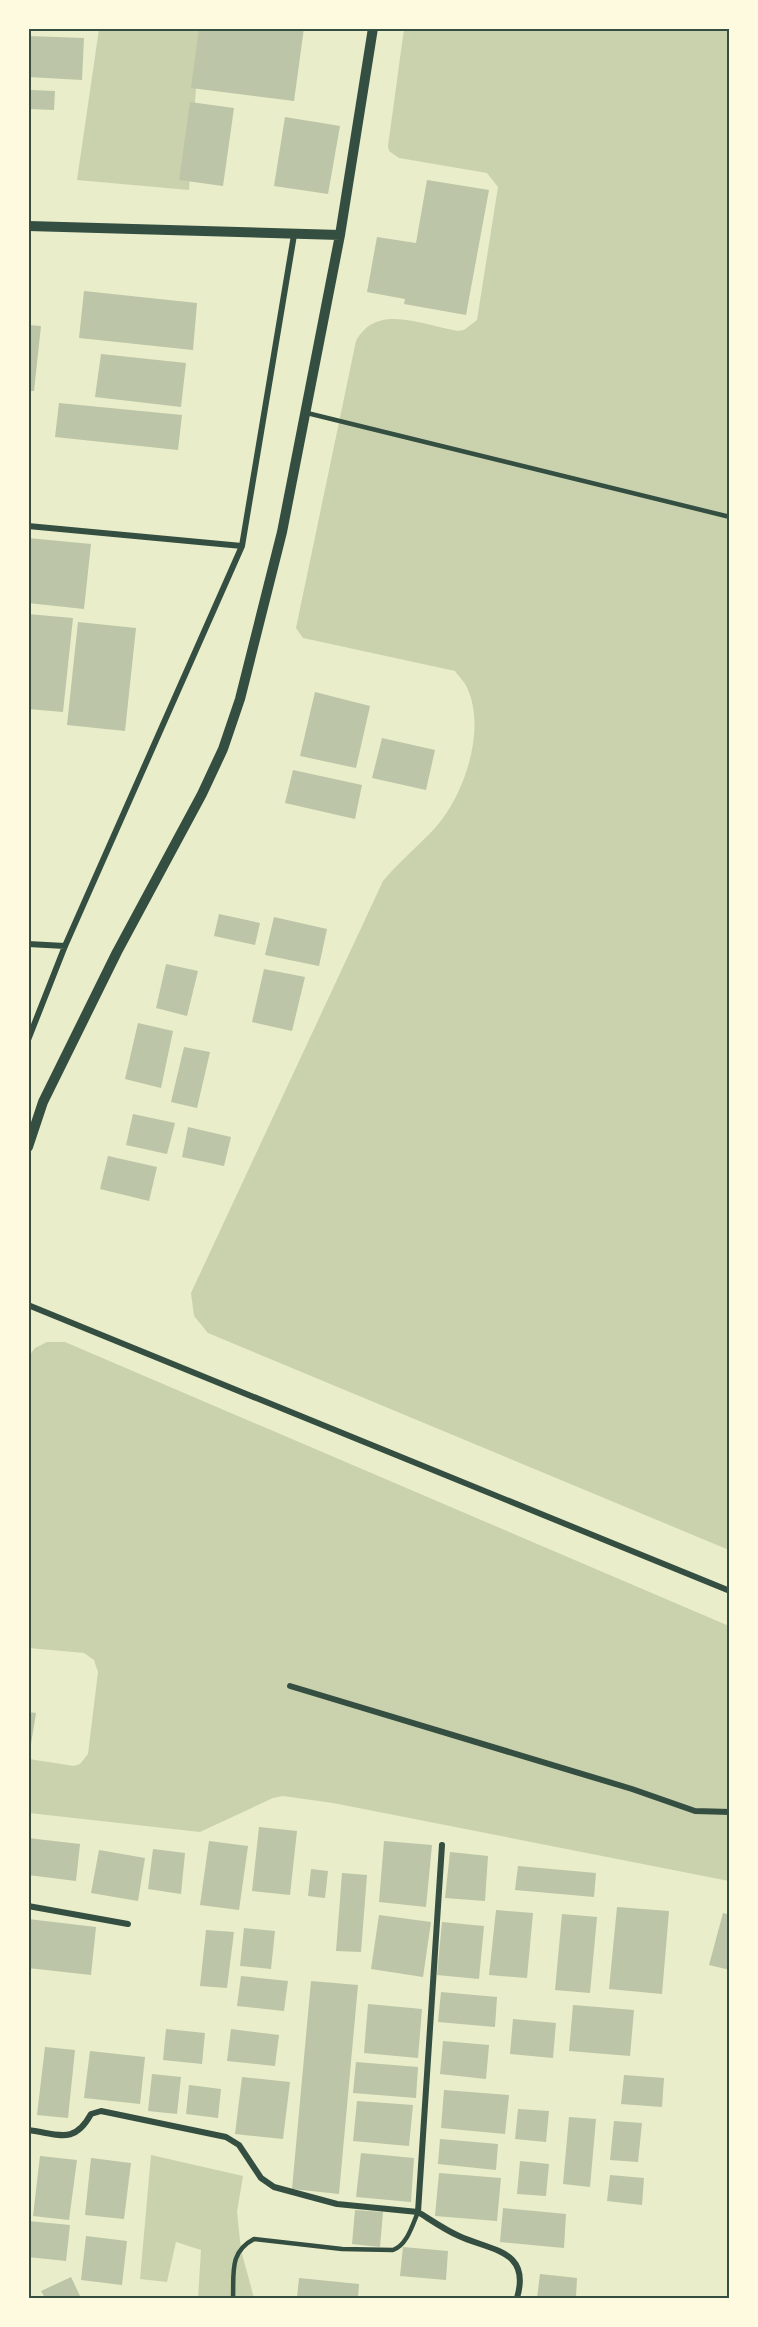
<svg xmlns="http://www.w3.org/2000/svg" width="758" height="2327" font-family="'DejaVu Sans',sans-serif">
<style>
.green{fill:#cad2ad}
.building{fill:#bcc5a7}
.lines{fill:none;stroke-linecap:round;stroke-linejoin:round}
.service{stroke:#344e41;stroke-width:4.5}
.minor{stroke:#344e41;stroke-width:6}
.tertiary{stroke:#344e41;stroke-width:10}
.neatline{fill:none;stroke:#344e41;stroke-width:2}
</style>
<rect width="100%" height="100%" fill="#e9edc9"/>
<!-- green -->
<path class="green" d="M99,29H200L189,190L77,180Z
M404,29H729V1550L208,1333L194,1316L191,1293L383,881C399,862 418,846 435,828C464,796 486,731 468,690C466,683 459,677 455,671L303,638L296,628L356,341C377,302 423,326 458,331L464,330L477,320L498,187L487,173L399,158L389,151L388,146Z
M47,1342H65L729,1626V1881L333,1803L283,1796L273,1798L200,1832L29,1813V1759L74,1766L80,1764L88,1754L98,1672L94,1660L84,1653L29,1648L28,1357L35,1348Z
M151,2155L243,2176L237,2212L241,2250L254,2298H198L201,2250L176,2242L167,2282L140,2279Z"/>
<!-- building -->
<path class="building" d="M199,28H304L294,101L191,88Z
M28,36L84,38L82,80L28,77Z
M31,90L55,91L54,110L30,109Z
M190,102L234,108L223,186L179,180Z
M285,117L340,126L328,194L274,186Z
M427,180L489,190L466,315L404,304L405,299L367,292L377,237L416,243Z
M84,291L197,303L193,350L79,338Z
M28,325L41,326L34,391H28Z
M101,354L186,363L181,407L95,397Z
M59,403L182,415L178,450L55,437Z
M28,538L91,544L84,609L28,603Z
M28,614L73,618L63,712L28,709Z
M78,622L136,628L125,731L67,725Z
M315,692L370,706L356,768L300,756Z
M382,738L435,750L426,790L372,778Z
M293,770L362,785L355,819L285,803Z
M219,914L260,923L255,945L214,936Z
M274,917L327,929L319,966L265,955Z
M166,964L198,971L187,1016L156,1008Z
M264,969L305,977L292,1031L252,1022Z
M138,1023L173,1031L161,1088L125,1079Z
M184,1047L210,1052L197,1108L171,1102Z
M133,1114L175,1123L167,1154L126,1145Z
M188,1127L231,1137L224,1166L182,1157Z
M108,1156L157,1167L149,1201L100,1189Z
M28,1712L36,1713L31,1744H28Z
M259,1827L297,1831L290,1895L252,1891Z
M28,1838L80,1844L76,1881L28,1875Z
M209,1841L248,1846L239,1910L200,1905Z
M384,1841L432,1845L426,1907L379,1902Z
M153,1849L185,1853L181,1894L148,1889Z
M99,1850L145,1858L138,1901L91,1893Z
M450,1852L488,1856L485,1901L445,1898Z
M518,1866L596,1873L594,1897L515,1890Z
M311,1869L328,1871L325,1898L308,1896Z
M342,1873L367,1875L361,1952L336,1951Z
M617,1907L669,1911L662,1994L609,1989Z
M496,1910L533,1913L527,1978L489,1975Z
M723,1913L730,1915V1970L709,1965Z
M562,1914L597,1917L590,1993L555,1990Z
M379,1915L431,1922L423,1977L371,1969Z
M28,1919L96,1927L91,1975L28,1968Z
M442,1922L484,1926L479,1979L437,1975Z
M244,1928L275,1931L271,1969L240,1966Z
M206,1930L234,1932L227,1988L200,1986Z
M241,1976L288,1981L284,2011L237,2006Z
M311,1981L358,1985L339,2194L292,2189Z
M441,1992L497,1997L495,2027L438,2022Z
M368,2004L422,2009L418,2058L364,2053Z
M573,2005L634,2010L630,2056L569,2051Z
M513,2019L556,2023L553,2058L510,2054Z
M166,2029L205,2033L202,2064L163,2060Z
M231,2029L279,2035L275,2066L227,2061Z
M443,2041L489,2045L486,2079L440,2074Z
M45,2047L75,2050L68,2118L37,2115Z
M90,2051L145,2057L140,2104L84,2098Z
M356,2062L418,2067L416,2098L353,2093Z
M152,2074L181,2077L177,2114L148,2111Z
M624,2075L664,2078L662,2107L621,2104Z
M242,2077L290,2082L283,2139L235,2134Z
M189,2085L221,2089L218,2118L186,2114Z
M444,2090L509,2095L505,2134L441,2128Z
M357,2101L413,2105L409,2146L353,2141Z
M518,2109L549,2111L546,2142L515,2139Z
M569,2117L596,2119L590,2187L563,2184Z
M614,2121L642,2123L638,2162L610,2160Z
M440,2139L498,2144L496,2170L438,2164Z
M361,2153L414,2158L411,2202L356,2197Z
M40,2156L77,2160L69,2220L33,2216Z
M91,2158L131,2163L124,2219L85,2215Z
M520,2161L549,2164L546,2196L517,2194Z
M439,2173L501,2178L497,2221L435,2216Z
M610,2175L644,2178L642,2205L607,2201Z
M503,2208L566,2214L564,2248L500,2242Z
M355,2210L383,2212L380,2247L352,2244Z
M28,2221L70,2225L66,2261L28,2257Z
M86,2236L127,2241L122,2285L81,2280Z
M403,2247L448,2251L446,2280L400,2276Z
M540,2274L577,2278L576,2298H537Z
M71,2277L81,2298H45L41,2291Z
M299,2278L359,2284L358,2298H297Z"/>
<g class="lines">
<!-- service -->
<path class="service" d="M307,413L730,517
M233,2298C234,2273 229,2252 254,2239L342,2249L393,2250C407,2245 412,2226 418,2212"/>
<!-- minor -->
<path class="minor" d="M28,526L242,546
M28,944L65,946
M28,1040L65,946L242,546L294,235
M28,1305L730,1591
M290,1686L632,1789L695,1811L730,1812
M28,1906L128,1924
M28,2130C59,2134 74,2145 91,2114L101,2111L226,2137L239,2145L261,2178L274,2187L337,2204L418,2212L442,1845
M418,2212C431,2220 445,2230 459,2236C492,2251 531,2250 517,2298"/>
<!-- tertiary -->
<path class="tertiary" d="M28,226L340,235
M28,1147L43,1102L117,952L202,794L223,749L240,699L282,532L340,235L373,28"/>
</g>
<!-- border -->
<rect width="758" height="2327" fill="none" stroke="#fefae0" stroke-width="60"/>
<rect x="30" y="30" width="698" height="2267" class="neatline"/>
</svg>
